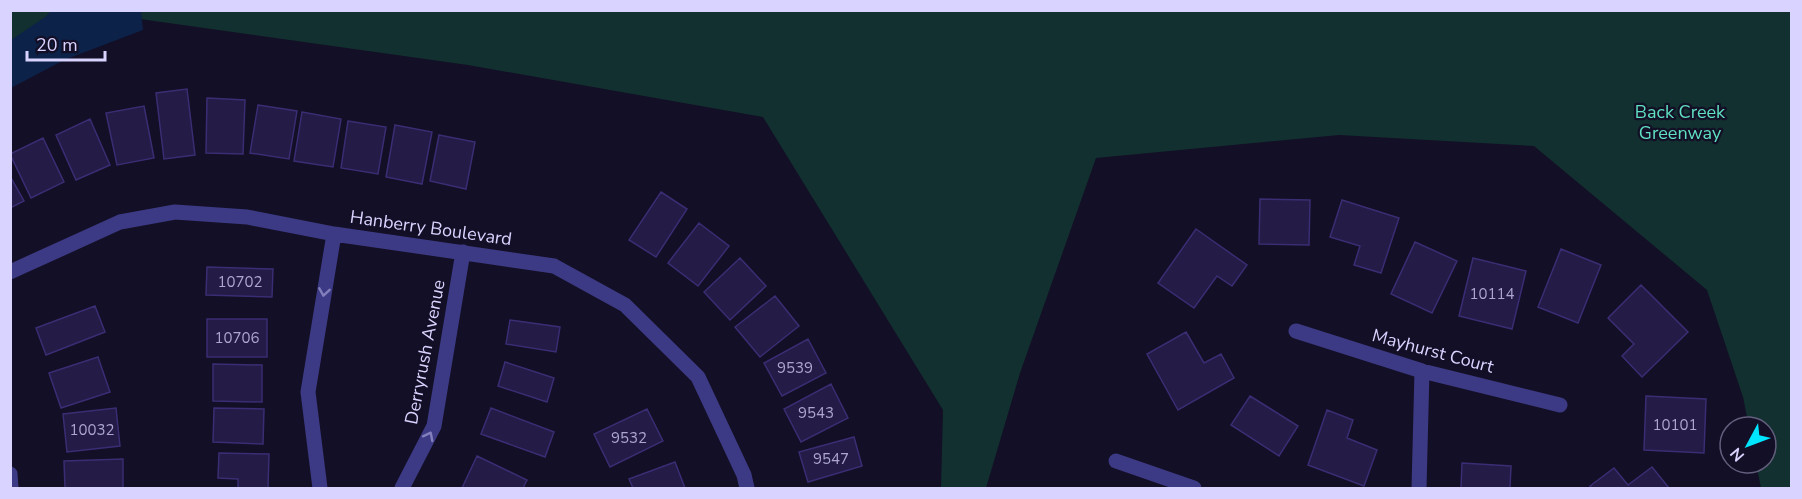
<svg xmlns="http://www.w3.org/2000/svg" width="1802" height="499" font-family="'Nunito Sans',sans-serif">
<style>
.green{fill:#12302f}
.water{fill:#0c2248}
.building{fill:#241b47;stroke:#3b2d73;stroke-width:1.5}
.lines{fill:none;stroke-linecap:round;stroke-linejoin:round}
.lane{stroke:#3d3a85;stroke-width:15}
.street{stroke:#3d3a85;stroke-width:15}
.oneway{stroke:#837fbc}
.labels{text-anchor:middle;dominant-baseline:central;stroke-width:4.5;stroke-linejoin:round;paint-order:stroke}
.number-label{font-size:15px;fill:#aca6d1}
.park-label{font-size:18px;fill:#5fe0c0;stroke:#130f26}
.street-label{font-size:18px;fill:#d9d4ff;stroke:#130f26}
</style>
<rect width="100%" height="100%" fill="#130f26"/>
<!-- green -->
<path class="green" d="M11,10L1791,11V488H1761L1756,463H1766V427H1749L1743,397L1707,290L1534,146L1339,135L1096,158L1020,373L986,488H941L943,410L763,117L468,65L140,19L11,73Z"/>
<!-- water -->
<path class="water" d="M51,11H141L143,30L64,60L11,88V40L45,17Z"/>
<!-- building -->
<path class="building" d="M187,89L195,155L164,159L156,93Z
M207,98L245,100L243,154L206,153Z
M258,105L297,111L289,159L250,153Z
M144,106L154,158L117,165L106,113Z
M302,112L341,119L333,167L294,161Z
M90,119L110,165L76,180L56,135Z
M348,121L386,127L378,174L341,168Z
M395,125L432,132L422,184L386,177Z
M439,135L475,142L466,189L430,181Z
M43,138L64,182L31,198L10,154Z
M10,176L24,201L10,208Z
M661,192L687,209L656,257L629,240Z
M1260,199L1310,200L1309,245L1259,244Z
M1342,200L1399,218L1381,273L1354,265L1360,246L1330,237Z
M699,223L729,246L698,286L668,263Z
M1196,229L1247,265L1232,286L1217,276L1194,308L1158,283Z
M1415,242L1457,261L1432,313L1391,294Z
M1561,249L1601,265L1578,323L1538,307Z
M740,258L766,286L730,320L704,292Z
M1473,258L1526,271L1512,329L1459,316Z
M207,267L273,269L272,297L206,295Z
M1641,285L1688,332L1642,377L1622,356L1634,344L1608,318Z
M775,296L799,326L760,357L735,327Z
M95,306L105,332L46,355L36,328Z
M207,319H267V357H207Z
M510,320L560,327L556,352L506,344Z
M1186,332L1204,363L1221,354L1234,378L1178,410L1147,354Z
M808,339L826,373L782,396L764,363Z
M98,357L110,392L61,408L49,373Z
M505,362L554,378L547,402L498,386Z
M213,364L262,365V402L213,401Z
M831,384L848,418L801,442L784,409Z
M1250,396L1298,426L1279,456L1231,425Z
M1646,396L1706,399L1704,453L1644,450Z
M116,408L120,446L67,452L63,414Z
M214,408L264,409L263,444L213,442Z
M491,408L554,432L545,457L481,434Z
M647,409L663,441L610,467L594,434Z
M1327,410L1353,420L1347,438L1377,450L1364,486L1308,465Z
M854,437L862,466L808,482L799,452Z
M219,453L269,454L268,488H238V479L218,478Z
M477,456L527,480L523,488H462Z
M123,459V488H65L64,461Z
M675,462L685,488H633L629,479Z
M1462,463L1511,466L1510,488H1461Z
M1652,467L1669,488H1592L1590,486L1614,468L1628,485Z"/>
<g class="lines">
<!-- lane -->
<path class="lane" d="M1116,461L1194,488"/>
<!-- street -->
<path class="street" d="M10,272L120,222L175,212L247,217L334,234L554,266L625,305L698,377L744,475L747,488
M1296,331L1422,371L1560,405
M10,474L11,488
M320,488L308,392L334,234
M402,488L434,426L463,252
M1419,488L1422,371"/>
</g>
<!-- one-way arrows -->
<defs><path id="oneway-chevron" d="M-2-3.5L2.5 0L-2 3.5" fill="none" stroke-width="1.6" stroke-linecap="round" stroke-linejoin="round" transform="scale(1.5)"/></defs>
<g class="oneway">
<use href="#oneway-chevron" transform="translate(324 292) rotate(99)"/>
<use href="#oneway-chevron" transform="translate(429 436) rotate(-63)"/>
</g>
<g class="labels">
<!-- number labels -->
<g class="number-label">
<text x="240" y="282">10702</text>
<text x="1492" y="294">10114</text>
<text x="237" y="338">10706</text>
<text x="795" y="368">9539</text>
<text x="816" y="413">9543</text>
<text x="1675" y="425">10101</text>
<text x="92" y="430">10032</text>
<text x="629" y="438">9532</text>
<text x="831" y="459">9547</text>
</g>
<!-- park labels -->
<g class="park-label">
<text x="1680" y="112">Back Creek<tspan x="1680" dy="21">Greenway</tspan></text>
</g>
<!-- street labels -->
<g class="street-label">
<text transform="translate(431 228) rotate(8)">Hanberry Boulevard</text>
<text transform="translate(1433 351) rotate(15)">Mayhurst Court</text>
<text transform="translate(425 352) rotate(-79)">Derryrush Avenue</text>
</g>
</g>
<!-- border -->
<rect width="1802" height="499" fill="none" stroke="#d9d4ff" stroke-width="24"/>
<!-- north arrow -->
<g transform="translate(1748 445) rotate(229)"><circle r="28" fill="#130f26" stroke="#625e7d" stroke-width="1.5"/>
<path d="M0-4.5L10 22L0 15L-10 22Z" fill="#00e5ff"/>
<text y="-9" font-size="16" font-weight="bold" text-anchor="middle" fill="#d9d4ff">N</text>
</g>
<!-- scale -->
<path d="M27 51v9h78v-9" fill="none" stroke="#d9d4ff" stroke-width="3"/>
<text x="36" y="51" font-size="18" fill="#d9d4ff" stroke="#130f26" stroke-width="4.5" paint-order="stroke">20 m</text>
</svg>
